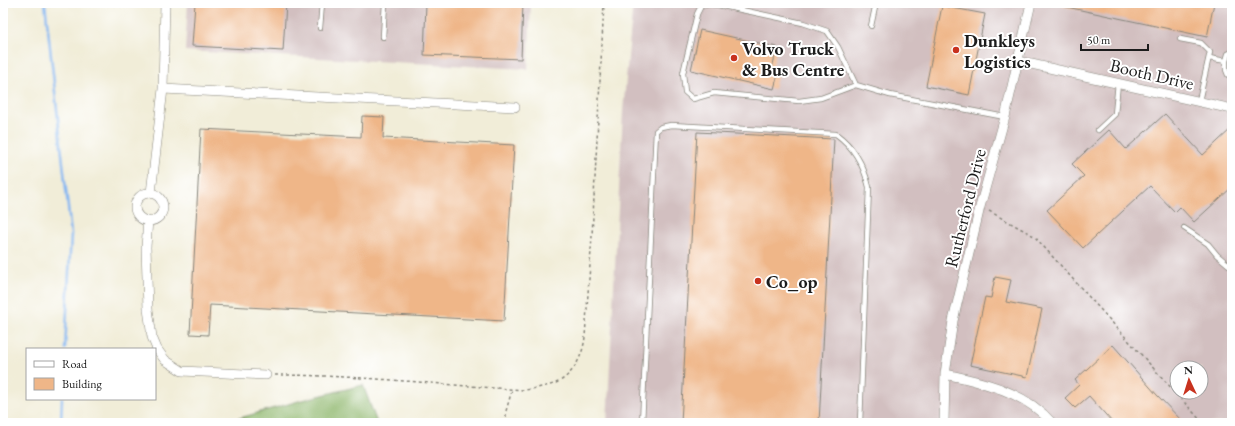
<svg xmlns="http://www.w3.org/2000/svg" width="1235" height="426" font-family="'EB Garamond',serif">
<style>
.industrial{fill:#d2bfc0;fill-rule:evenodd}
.forest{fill:#90b86e;stroke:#566a45}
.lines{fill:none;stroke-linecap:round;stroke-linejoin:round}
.stream{stroke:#85b7f1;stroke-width:2.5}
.building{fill:#efb688}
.lane-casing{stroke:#86847a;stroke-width:6}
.street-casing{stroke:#86847a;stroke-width:10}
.path{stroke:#86847a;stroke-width:1.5;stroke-dasharray:3 3;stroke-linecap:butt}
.lane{stroke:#fff;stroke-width:4.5}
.street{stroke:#fff;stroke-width:9}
.poi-dot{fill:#c8321e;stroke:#fff;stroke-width:1.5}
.labels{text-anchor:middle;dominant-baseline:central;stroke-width:4;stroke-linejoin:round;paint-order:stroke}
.poi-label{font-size:18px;font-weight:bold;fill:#1c1c1c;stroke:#fff;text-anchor:start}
.street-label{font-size:18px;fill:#1c1c1c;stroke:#fff}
</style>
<rect width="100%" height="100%" fill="#fff"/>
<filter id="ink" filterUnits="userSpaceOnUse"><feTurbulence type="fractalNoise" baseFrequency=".025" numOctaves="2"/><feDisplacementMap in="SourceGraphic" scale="8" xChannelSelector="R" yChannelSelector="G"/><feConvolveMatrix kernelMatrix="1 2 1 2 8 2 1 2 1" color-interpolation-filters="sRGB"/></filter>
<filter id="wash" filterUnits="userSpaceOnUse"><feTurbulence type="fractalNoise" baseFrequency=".012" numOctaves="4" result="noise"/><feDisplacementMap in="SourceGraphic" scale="16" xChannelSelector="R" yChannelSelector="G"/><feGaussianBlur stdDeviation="0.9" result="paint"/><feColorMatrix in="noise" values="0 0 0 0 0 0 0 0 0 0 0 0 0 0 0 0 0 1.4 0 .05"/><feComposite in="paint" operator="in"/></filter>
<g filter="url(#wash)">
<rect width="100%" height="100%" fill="#f1edd8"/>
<!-- industrial -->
<path class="industrial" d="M188,3H531L528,69L185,51Z
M633,3H1232V423H607L623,111ZM1177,368H1201V392H1177Z"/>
<!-- forest -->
<path class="forest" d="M363,385L377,423H204L233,420L302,400Z"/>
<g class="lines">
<!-- stream -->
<path class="stream" d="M45,3L71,234L65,349
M61,423L62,399"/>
</g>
<g id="blocks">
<!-- building -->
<path class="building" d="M195,3H286L283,51L192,46Z
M426,3H523L521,59L424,55Z
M1062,3H1214L1207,37L1062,6Z
M942,6L985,14L969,95L926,86Z
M700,30L777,47L772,69L779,70L774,89L691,70Z
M1165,114L1203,155L1232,128V187L1194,222L1180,207L1175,212L1150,186L1083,248L1047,210L1084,176L1072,164L1109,130L1126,149Z
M362,116L384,117L383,138L514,145L504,321L210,305L208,335L190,334L201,129L361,137Z
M697,132L834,139L819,423H681Z
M995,277L1011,280L1006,302L1042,309L1027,377L970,365L985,297L991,298Z
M1113,345L1157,395L1184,423H1113L1089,396L1075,408L1065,398L1079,385L1075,380Z"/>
</g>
</g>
<g filter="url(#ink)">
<use href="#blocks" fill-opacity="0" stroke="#86847a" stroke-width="1"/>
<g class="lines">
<!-- lane casing -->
<g class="lane-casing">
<path id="lane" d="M871,26L876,3
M320,28L322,3
M383,37L385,3
M1180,39L1201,43L1210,52L1199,101
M1209,58L1226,61V70L1228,75L1232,76
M1226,61L1228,54L1232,52
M856,85L838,47L827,31L803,23L718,5L709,4L701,6L697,14L683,73L685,92L693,99L714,93L799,101L821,98L856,85L890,95L1005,117
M1098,130L1115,114L1118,83
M1184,228L1208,244L1217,255L1230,266L1232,267
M642,423L656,131L661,127L671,125L836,134C853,146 864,166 869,187L860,423"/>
</g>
<!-- street casing -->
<g class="street-casing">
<path id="street" d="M1018,61L1232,109
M163,89L515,107
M151,193L163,89L165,3
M135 207a14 14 0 1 1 28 0a14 14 0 1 1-28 0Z
M148,220L146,247L148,309L152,337L157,349L165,360L182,371L266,375
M945,374C984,382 1025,392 1052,423
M944,423L945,374L953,321L980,207L1005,117L1031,3"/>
</g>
<!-- path -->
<path class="path" d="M989,211L1034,236L1203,423
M275,375C358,375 442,385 525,390C535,388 546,387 556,383C574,375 583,355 585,337L592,236L604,3
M506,423V411L512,390"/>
<!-- lane -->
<use href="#lane" class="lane"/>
<!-- street -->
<use href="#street" class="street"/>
</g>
</g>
<!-- markers -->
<g class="poi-dot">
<circle cx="956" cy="50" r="4"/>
<circle cx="734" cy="58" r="4"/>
<circle cx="758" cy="281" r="4"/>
</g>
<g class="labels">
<!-- poi labels -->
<g class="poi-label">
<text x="964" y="40">Dunkleys<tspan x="964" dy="21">Logistics</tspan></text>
<text x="742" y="48">Volvo Truck<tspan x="742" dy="21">&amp; Bus Centre</tspan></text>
<text x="766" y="281">Co_op</text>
</g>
<!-- street labels -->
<g class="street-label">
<text transform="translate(1152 74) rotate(13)">Booth Drive</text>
<text transform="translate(965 208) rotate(-76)">Rutherford Drive</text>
</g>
</g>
<!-- margin -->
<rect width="1235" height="426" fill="none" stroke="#fff" stroke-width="16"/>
<!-- legend -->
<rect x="26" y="348" width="130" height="52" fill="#ffffff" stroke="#a4a4a4"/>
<rect x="34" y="361" width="20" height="6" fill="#ffffff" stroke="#a4a4a4"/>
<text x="62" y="368" font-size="12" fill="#1c1c1c">Road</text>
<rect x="34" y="378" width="20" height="12" fill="#efb688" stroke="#a4a4a4"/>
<text x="62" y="388" font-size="12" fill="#1c1c1c">Building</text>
<!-- north arrow -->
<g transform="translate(1189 380) rotate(356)"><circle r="19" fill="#ffffff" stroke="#a4a4a4"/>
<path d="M0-3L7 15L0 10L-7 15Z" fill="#c8321e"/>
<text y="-6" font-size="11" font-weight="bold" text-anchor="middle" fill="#1c1c1c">N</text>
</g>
<!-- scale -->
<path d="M1081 44v6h67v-6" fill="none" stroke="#1c1c1c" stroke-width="2"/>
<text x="1087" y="44" font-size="12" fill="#1c1c1c" stroke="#ffffff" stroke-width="3" paint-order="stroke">50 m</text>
</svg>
